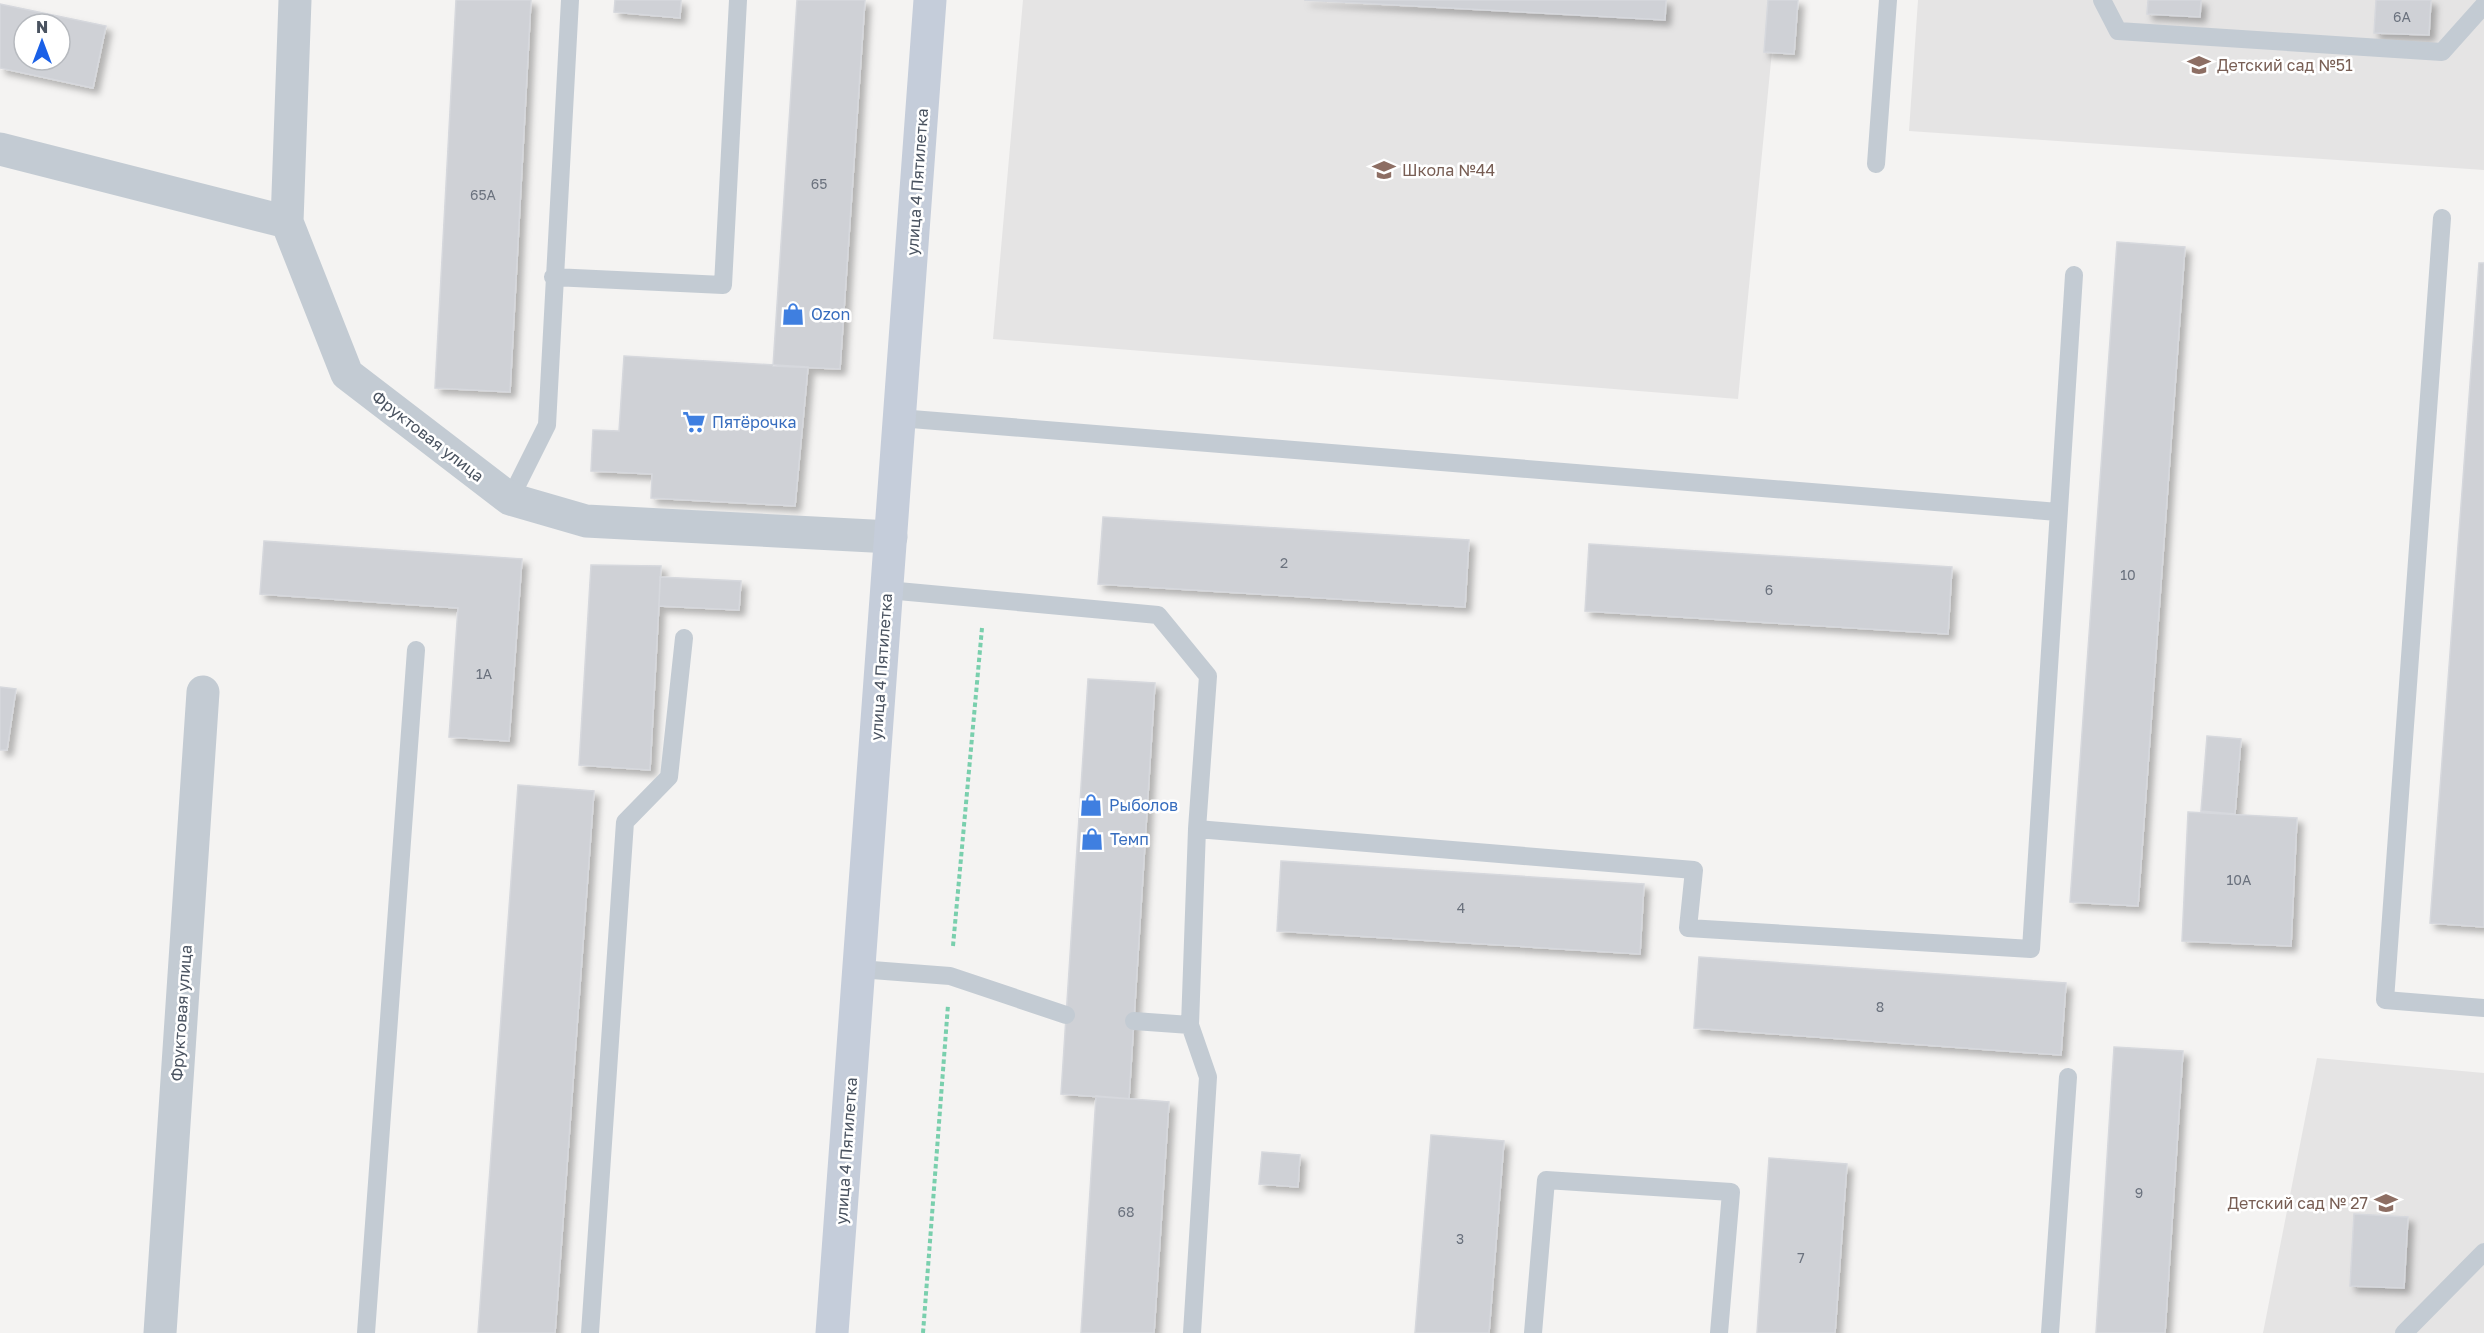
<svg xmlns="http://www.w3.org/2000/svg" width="2484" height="1333" font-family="'Golos Text',sans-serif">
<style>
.education{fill:#e5e4e4}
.building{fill:#cfd1d6;stroke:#d6d8dd;stroke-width:1.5;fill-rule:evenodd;filter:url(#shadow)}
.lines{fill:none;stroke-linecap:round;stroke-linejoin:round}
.path{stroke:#79cfad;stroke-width:4;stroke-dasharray:4.5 3;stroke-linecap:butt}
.service{stroke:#c3cbd3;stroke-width:18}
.minor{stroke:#c3cbd3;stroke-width:33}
.secondary{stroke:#c5cdda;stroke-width:33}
.labels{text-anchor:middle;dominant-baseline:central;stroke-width:5;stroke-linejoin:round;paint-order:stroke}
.number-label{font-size:14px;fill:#6b727e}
.education-label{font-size:16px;fill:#785e54;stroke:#fff;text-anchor:start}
.street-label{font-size:16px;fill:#4a5360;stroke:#fff}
.shop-label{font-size:16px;fill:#366cbe;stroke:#fff;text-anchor:start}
</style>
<defs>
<filter id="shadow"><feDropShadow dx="5.5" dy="5.5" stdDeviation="3" flood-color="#0004"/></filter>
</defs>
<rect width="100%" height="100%" fill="#f4f3f2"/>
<!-- education -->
<path class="education" d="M1023,0H1777L1738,399L993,339Z
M1918,0H2484V170L1909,131Z
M2317,1058L2484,1073V1333H2263Z"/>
<!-- building -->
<path class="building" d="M456,0H531L510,392L435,388Z
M615,0H681L680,18L614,12Z
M797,0H865L840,369L773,366Z
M1304,0H1666L1665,20Z
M1768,0H1798L1794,54L1764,52Z
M2148,0H2201L2200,17L2147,14Z
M2376,0H2431L2429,35L2374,33Z
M0,4L106,26L93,88L0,68ZM24,24H60V60H24Z
M2117,242L2185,247L2138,906L2070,902Z
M2479,263H2484V927L2430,923Z
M624,356L808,367L795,506L651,498L652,474L591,471L593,430L619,431Z
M1103,517L1469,540L1465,607L1098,584Z
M264,541L522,559L509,741L449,737L458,608L260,594Z
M1589,544L1952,567L1948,634L1585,611Z
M591,565L661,566L650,770L579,765Z
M660,577L741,581L739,610L659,606Z
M1088,679L1155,683L1129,1099L1061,1094Z
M0,687L16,689L7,750H0Z
M2207,736L2241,739L2235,814L2201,811Z
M518,785L594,791L555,1333H478Z
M2188,812L2297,818L2291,946L2182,941Z
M1281,861L1644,884L1640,954L1277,931Z
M1699,957L2066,983L2061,1055L1694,1028Z
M2114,1047L2183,1051L2165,1333H2096Z
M1096,1096L1169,1102L1154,1333H1081Z
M1431,1135L1504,1141L1489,1333H1415Z
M1262,1152L1300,1155L1298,1187L1259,1184Z
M1769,1158L1847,1164L1835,1333H1757Z
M2354,1214L2408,1217L2404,1288L2350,1286Z"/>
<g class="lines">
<!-- path -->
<path class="path" d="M953,946L982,628
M923,1333L948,1005"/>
<!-- service -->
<path class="service" d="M2102,0L2118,31L2442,52L2484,5
M1876,164L1888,0
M2442,218L2385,1000L2484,1008
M553,277L723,285L738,0
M899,418L2058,512
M510,499L547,425L570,0
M887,590L1158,615L1208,676L1197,829L1190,1025L1208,1077L1192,1333
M1197,829L1694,870L1688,928L2031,949L2074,275
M859,969L950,976L1066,1015
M1134,1021L1190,1025
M366,1333L416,650
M590,1333L625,822L669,777L684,638
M1533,1333L1546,1180L1731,1192L1719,1333
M2050,1333L2068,1077
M2404,1333L2484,1252"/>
<!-- minor -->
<path class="minor" d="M295,0L287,222L347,374L510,499L586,521L891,537
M0,149L287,222
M160,1333L203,692"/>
<!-- secondary -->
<path class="secondary" d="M832,1333L930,0"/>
</g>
<!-- icons -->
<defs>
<g id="school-bare" transform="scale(1.8)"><path d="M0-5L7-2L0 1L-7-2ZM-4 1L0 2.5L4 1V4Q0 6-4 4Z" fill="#8d6e63" stroke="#fff" stroke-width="2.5" paint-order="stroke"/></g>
<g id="shop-bare" transform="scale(1.8)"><path d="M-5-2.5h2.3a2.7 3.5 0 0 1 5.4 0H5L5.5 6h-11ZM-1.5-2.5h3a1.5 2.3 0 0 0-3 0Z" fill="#3f7fe0" stroke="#fff" stroke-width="2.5" paint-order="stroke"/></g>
<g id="supermarket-bare" transform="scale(1.8)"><path d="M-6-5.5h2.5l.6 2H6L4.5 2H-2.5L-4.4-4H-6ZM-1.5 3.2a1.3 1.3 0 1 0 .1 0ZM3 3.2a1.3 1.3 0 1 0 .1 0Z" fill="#3f7fe0" stroke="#fff" stroke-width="2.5" paint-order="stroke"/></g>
</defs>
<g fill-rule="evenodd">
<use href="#school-bare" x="2199" y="65"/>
<use href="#school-bare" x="1384" y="170"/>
<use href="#shop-bare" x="793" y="314"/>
<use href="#supermarket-bare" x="694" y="422"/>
<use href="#shop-bare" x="1091" y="805"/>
<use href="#shop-bare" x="1092" y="839"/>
<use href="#school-bare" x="2386" y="1203"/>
</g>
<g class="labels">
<!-- number labels -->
<g class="number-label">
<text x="2402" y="16">6А</text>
<text x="819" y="183">65</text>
<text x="483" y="194">65А</text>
<text x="1284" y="562">2</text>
<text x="2128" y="574">10</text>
<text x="1769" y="589">6</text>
<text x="484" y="673">1А</text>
<text x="2239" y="879">10А</text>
<text x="1461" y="907">4</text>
<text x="1880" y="1006">8</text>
<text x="2139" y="1192">9</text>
<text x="1126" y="1211">68</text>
<text x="1460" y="1238">3</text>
<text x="1801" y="1257">7</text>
</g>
<!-- education labels -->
<g class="education-label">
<text x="2217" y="65">Детский сад №51</text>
<text x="1402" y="170">Школа №44</text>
<text x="2368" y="1203" text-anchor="end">Детский сад № 27</text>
</g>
<!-- street labels -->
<g class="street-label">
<text transform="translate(917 182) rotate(-86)">улица 4 Пятилетка</text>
<text transform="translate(428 436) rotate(38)">Фруктовая улица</text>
<text transform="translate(881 667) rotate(-86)">улица 4 Пятилетка</text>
<text transform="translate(181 1013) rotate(-86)">Фруктовая улица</text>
<text transform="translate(846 1151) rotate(-86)">улица 4 Пятилетка</text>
</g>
<!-- shop labels -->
<g class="shop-label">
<text x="811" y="314">Ozon</text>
<text x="712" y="422">Пятёрочка</text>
<text x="1109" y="805">Рыболов</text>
<text x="1110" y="839">Темп</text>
</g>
</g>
<!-- north arrow -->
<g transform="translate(42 42)"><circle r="28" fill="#ffffff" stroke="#b7babf" stroke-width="1.5"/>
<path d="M0-4.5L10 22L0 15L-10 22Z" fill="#1a60e7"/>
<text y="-9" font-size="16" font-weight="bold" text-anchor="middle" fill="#4a5360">N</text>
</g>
</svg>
